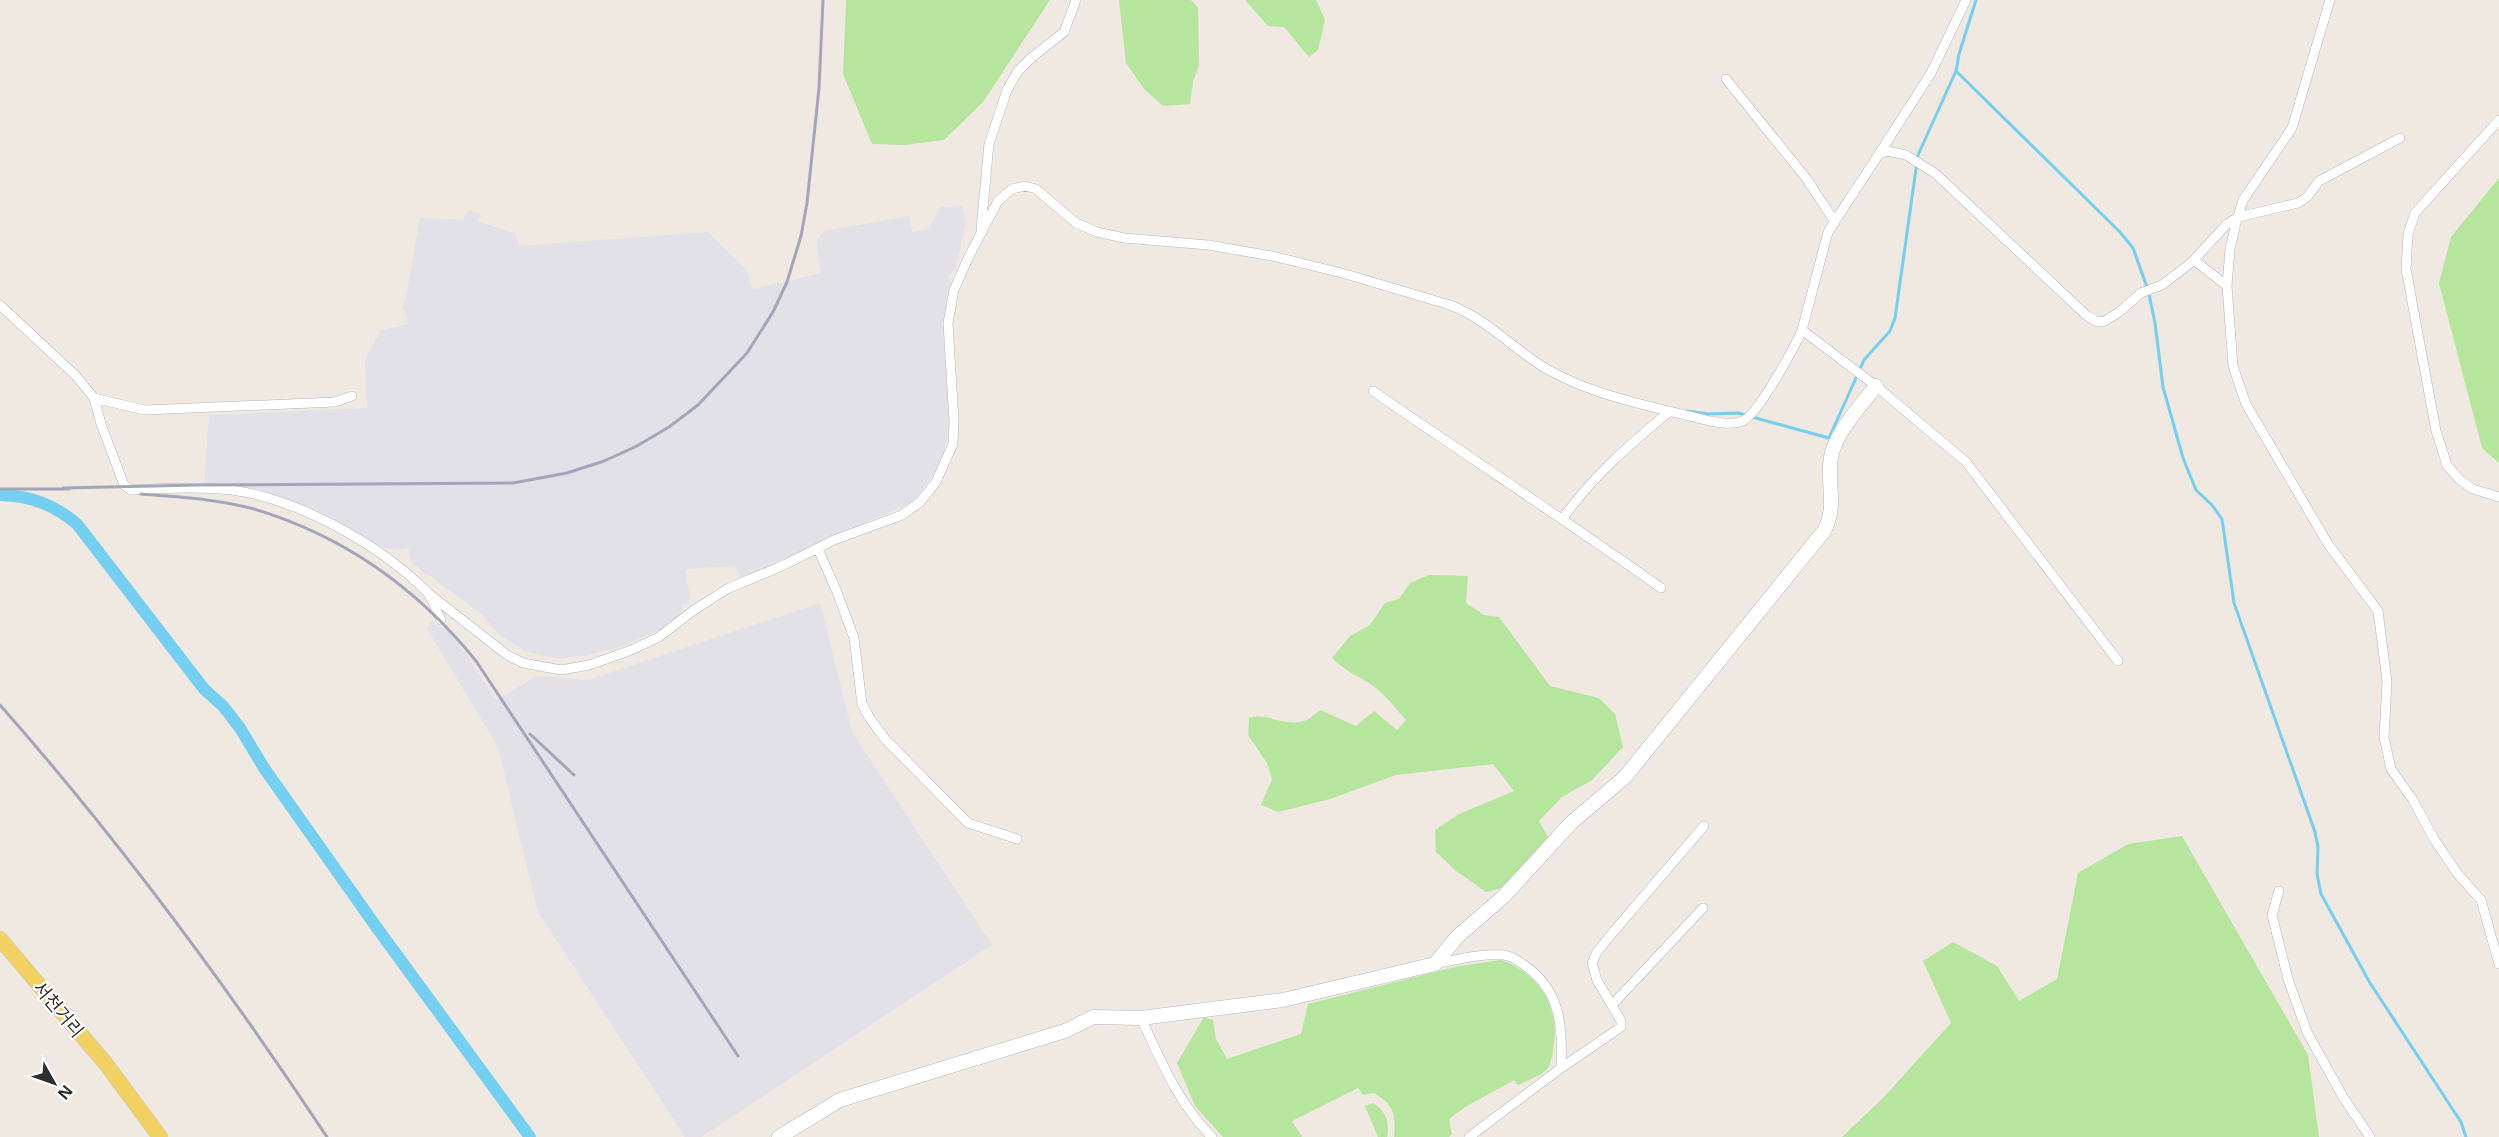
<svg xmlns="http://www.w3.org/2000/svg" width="2499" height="1137" font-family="'Noto Sans','Noto Sans KR',sans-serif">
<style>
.industrial{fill:#e3e1e8}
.green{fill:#b6e59e}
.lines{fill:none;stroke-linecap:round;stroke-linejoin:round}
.stream{stroke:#75cff0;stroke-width:3}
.canal{stroke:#75cff0;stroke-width:12}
.street-casing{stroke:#b4b7c1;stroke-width:10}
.secondary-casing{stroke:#b4b7c1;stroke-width:15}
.primary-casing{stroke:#c9c9c9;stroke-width:16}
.street{stroke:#fff;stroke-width:9}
.secondary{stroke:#fff;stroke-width:14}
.primary{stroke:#f2d163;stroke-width:15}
.rail{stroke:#a3a6b8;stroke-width:3}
.labels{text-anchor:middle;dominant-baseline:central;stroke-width:4.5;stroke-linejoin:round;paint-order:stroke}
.street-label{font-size:18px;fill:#2e2e2e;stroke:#fff}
</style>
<rect width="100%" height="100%" fill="#efe9e1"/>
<!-- industrial -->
<path class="industrial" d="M962,206L966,222L956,267L948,277L952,285L943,325L949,413L948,432L943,457L934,474L916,498L910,503L741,578L735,566L686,569V580L690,595L688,604H682V615L672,625L620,647L583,656L559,659L524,651L500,635L479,612L412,563L408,548L397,550L381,547L292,501L256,488L204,487L209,415L367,408L365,360L381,330L408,324L406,313L402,308L405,302L420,218L463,220L469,210L480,214L479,222L515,233L519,246L708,232L747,270L751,287L754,289L821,273L816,241L824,231L909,216L912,232L929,229L940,207Z
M820,603L852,732L992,945L701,1137H685L538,912L498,747L427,629L431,621L451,633L497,701L536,676L588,680Z"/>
<!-- green -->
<path class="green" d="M846,0H1050L983,102L944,140L904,145L872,144L843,74Z
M1119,0H1191L1198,8L1199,65L1193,82L1190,104L1163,106L1144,89L1126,63Z
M1245,0H1316L1325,20L1318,50L1309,57L1284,27L1268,26Z
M2499,178V463L2482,448L2439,283L2451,237Z
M1429,575L1468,576L1466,603L1484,615L1499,617L1550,686L1599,698L1615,714L1623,747L1592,780L1562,797L1539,821L1549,839L1506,887L1486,892L1456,871L1436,852L1435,830L1459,814L1514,791L1493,764L1396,775L1330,799L1278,812L1261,805L1272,779L1267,763L1248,735L1249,718C1266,712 1285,727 1303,721C1309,720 1315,714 1320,710L1356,726L1374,711L1397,730L1406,720C1396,709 1385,694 1372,685C1357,676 1346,671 1332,658L1350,636L1370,625L1385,603L1399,599L1410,583Z
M2182,836L2308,1055L2319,1137H1842L1884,1097L1951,1023L1923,961L1953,942L1997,966L2019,1001L2057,979L2078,873L2128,844Z
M1501,960C1537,972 1559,1004 1554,1043C1553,1050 1552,1063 1547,1069C1541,1076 1526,1081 1518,1085L1514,1080L1467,1106L1449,1119L1452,1134L1449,1137H1394C1396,1114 1394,1105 1374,1093L1363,1095L1358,1088L1292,1121L1302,1137H1223L1195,1106L1177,1063L1204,1017L1213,1020L1216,1039L1227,1059L1301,1034L1308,1004L1459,966Z
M1373,1103C1386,1111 1390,1122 1387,1137H1378L1365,1106Z"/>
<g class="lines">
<!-- stream -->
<path class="stream" d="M1976,0L1959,54L1956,71L2120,232L2133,248L2148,290L2155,323L2163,387L2183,458L2196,490L2212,505L2222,519L2234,603L2315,832L2318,847L2317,874L2321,894L2370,983L2461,1122L2466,1137
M1687,411L1709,414L1738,413L1746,415
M1752,417L1829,438L1864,360L1890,331L1895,318L1918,155L1956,71"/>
<!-- canal -->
<path class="canal" d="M0,495C31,496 53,504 77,524L204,689L223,706L240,728L264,768L377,928L530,1137"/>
<!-- street casing -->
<g class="street-casing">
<path id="street" d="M2330,0L2292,128L2243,200L2236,223L2230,249L2227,286L2233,366L2246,404L2328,544L2378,611L2387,681L2384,737L2391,769L2413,800L2434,839L2457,873L2481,900L2499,964
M1726,79L1806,178L1835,222
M2499,120L2415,213L2408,234L2406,269L2436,431L2447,465L2460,480L2473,489L2499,497
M1879,154L1931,73L1966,0
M981,229L989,144L1007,90L1018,71L1031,58L1064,32L1076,0
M2194,260L2227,286
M0,305L76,376L94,398L101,424L124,485L131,490C163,488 200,486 232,490C298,499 379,544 426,591C433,598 436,611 441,620
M1802,330L1828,232L1879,154L1887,151L1906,155L1936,174L2086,315L2098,322L2105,321L2119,312L2141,293L2162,285L2192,262L2227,224L2238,217L2298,203L2307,197L2319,181L2400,138
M1373,391C1468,457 1566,520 1661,588
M94,398L144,410L335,402L352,396
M1563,518C1594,475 1629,445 1670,411
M818,549L837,592L854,638L862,704L869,717L885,739L968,823L1017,839
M428,593L507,655L523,663L561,670L589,665L629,651L659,637L694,610L727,589L784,565L834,540L902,515L920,502L936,482L953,444L954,421L948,323L954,290L970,254L998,201L1012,189L1025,186L1036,189L1076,223L1097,232L1124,238L1208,245L1272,256L1342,273L1450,305C1487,319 1512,348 1545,368C1595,397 1655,407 1710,421C1721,423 1732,425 1743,421C1759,413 1794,348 1802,330L1876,386L1966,462L2118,661
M2279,891L2272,915L2288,979L2307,1032L2343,1097L2370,1137
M1435,964C1457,960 1481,953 1504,955C1510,956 1519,961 1524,965C1561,990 1563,1027 1561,1068
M1612,1005L1703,908
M1141,1018C1160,1059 1179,1105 1212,1137
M1469,1137L1561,1068L1621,1027V1021L1597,980L1592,963L1597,952L1609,937L1704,826"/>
</g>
<!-- secondary casing -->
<g class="secondary-casing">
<path id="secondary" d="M779,1137L840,1100L1065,1031L1093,1017L1141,1018L1283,1000L1435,964L1457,937L1504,896L1572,822L1625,777L1824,531C1838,505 1826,484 1831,457C1836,431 1860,407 1876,386"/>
</g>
<!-- primary casing -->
<g class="primary-casing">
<path id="primary" d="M0,939L106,1064L160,1137"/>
</g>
<!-- street -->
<use href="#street" class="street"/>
<!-- secondary -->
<use href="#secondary" class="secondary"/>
<!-- primary -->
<use href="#primary" class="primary"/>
<!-- rail -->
<path class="rail" d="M63,488L197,485L513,483L567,473L604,461L635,447L669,427L698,405L747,353L773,312L787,282L801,236L807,203L819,88L823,0
M0,489H69
M141,494C179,497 218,499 254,509C344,536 418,589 476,661L738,1056
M0,705C120,841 227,986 327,1137
M530,734L574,775"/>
</g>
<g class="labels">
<!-- street labels -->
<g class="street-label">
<text transform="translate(59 1009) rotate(50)">서천거리</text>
</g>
</g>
<!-- north arrow -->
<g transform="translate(54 1083) rotate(130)" stroke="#ffffff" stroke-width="4.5" paint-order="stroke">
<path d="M0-4.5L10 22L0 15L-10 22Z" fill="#2e2e2e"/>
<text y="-9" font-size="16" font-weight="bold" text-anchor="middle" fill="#2e2e2e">N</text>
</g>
</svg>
